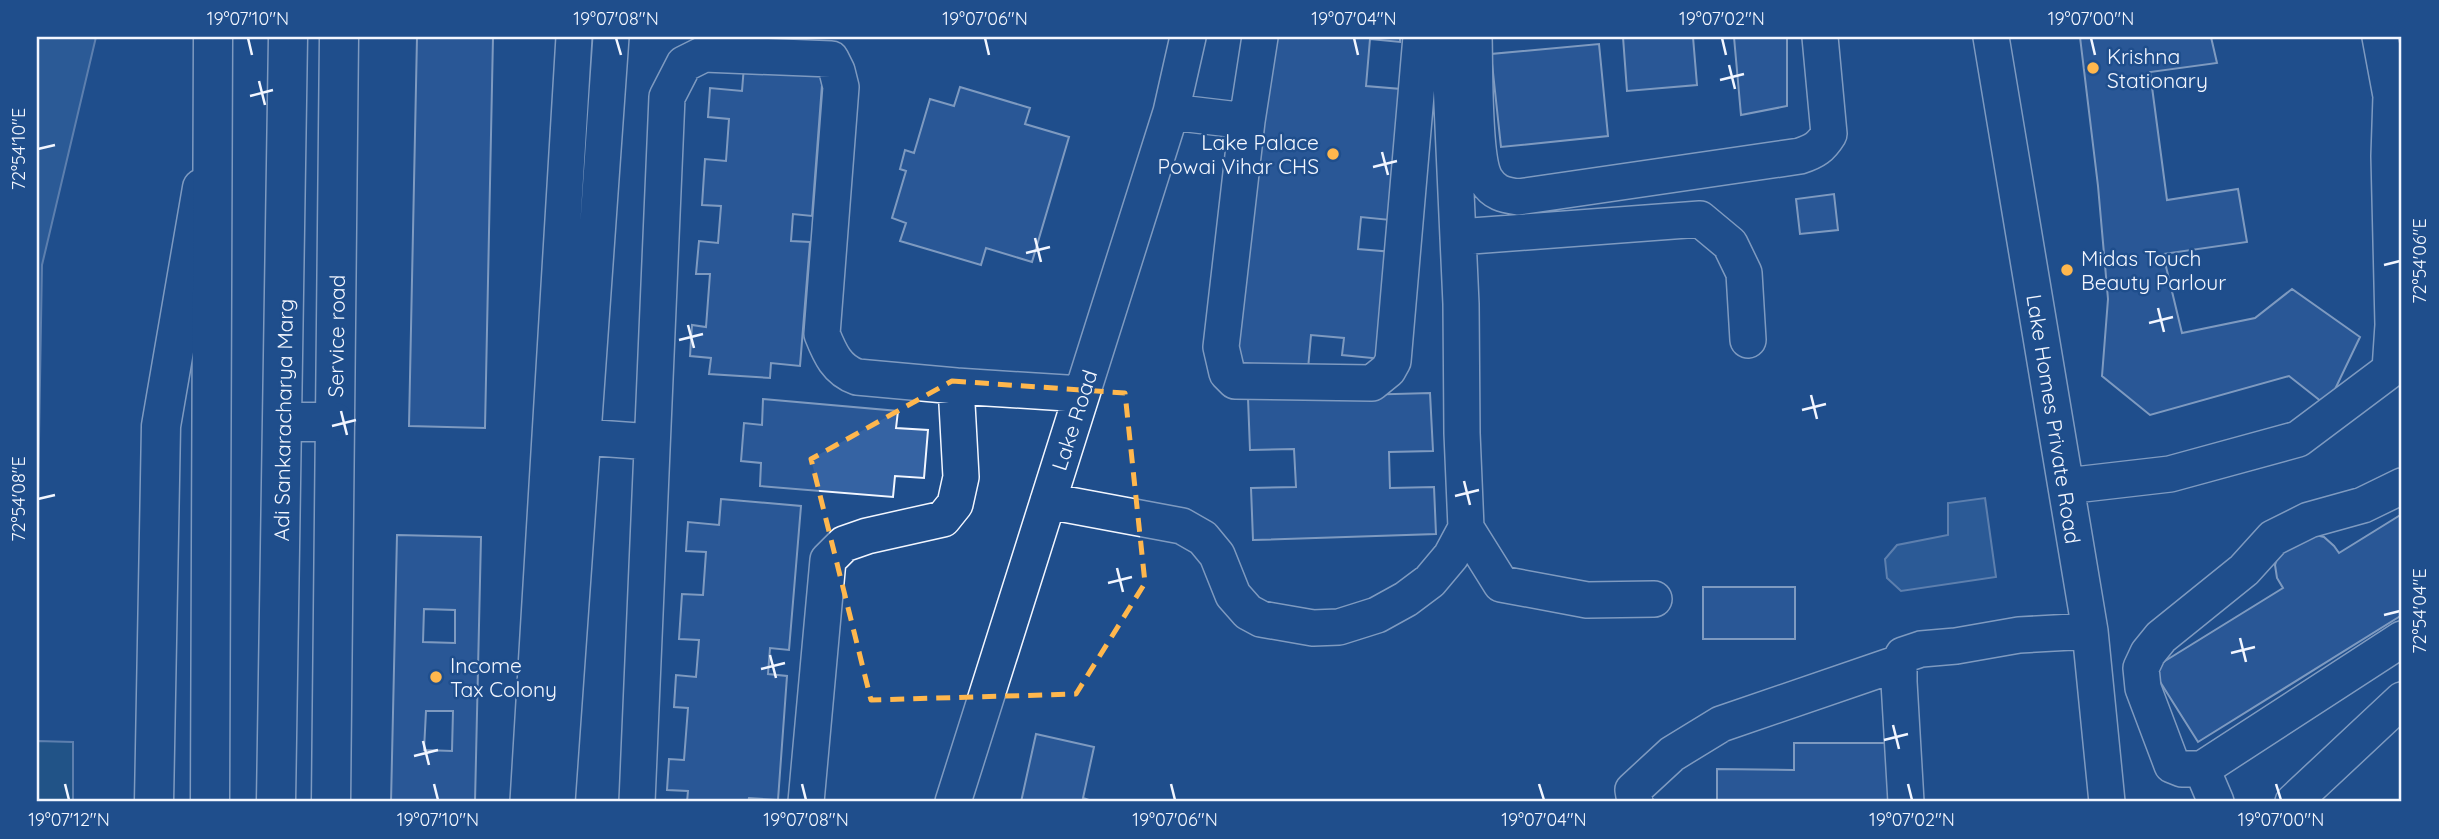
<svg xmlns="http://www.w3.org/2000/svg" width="2439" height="839" font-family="Quicksand,sans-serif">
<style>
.green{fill:#245a82;stroke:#a8bbd7;stroke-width:2}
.water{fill:#3b69a3;stroke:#a8bbd7;stroke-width:2}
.building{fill:#3563a3;stroke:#f2f6ff;stroke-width:2;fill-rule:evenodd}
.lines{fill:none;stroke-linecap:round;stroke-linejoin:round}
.street-casing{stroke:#f2f6ff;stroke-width:38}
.secondary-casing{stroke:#f2f6ff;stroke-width:41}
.primary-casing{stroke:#f2f6ff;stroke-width:41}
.street{stroke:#1f4e8c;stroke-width:35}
.secondary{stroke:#1f4e8c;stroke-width:38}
.primary{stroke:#1f4e8c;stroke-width:38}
.marked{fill:none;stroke:#ffb74d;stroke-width:5;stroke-dasharray:14 9;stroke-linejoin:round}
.ticks{fill:none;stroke:#f2f6ff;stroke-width:2.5}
.poi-dot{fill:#ffb74d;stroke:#1f4e8c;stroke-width:2.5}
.labels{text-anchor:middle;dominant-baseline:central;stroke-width:5;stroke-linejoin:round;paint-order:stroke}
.poi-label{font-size:21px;fill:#f2f6ff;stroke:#1f4e8c;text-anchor:start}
.street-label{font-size:21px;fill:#f2f6ff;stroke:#1f4e8c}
.neatline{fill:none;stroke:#f2f6ff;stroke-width:2.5}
.ticks-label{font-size:18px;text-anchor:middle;fill:#f2f6ff}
</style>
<rect width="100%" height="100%" fill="#1f4e8c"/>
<!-- green -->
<path class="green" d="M37,741L73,742V802H37Z"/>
<!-- water -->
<path class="water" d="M37,37H96L42,265L37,556Z
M1985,498L1996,577L1901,591L1887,578L1885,559L1897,545L1948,535V503Z"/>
<!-- building -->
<path class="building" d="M417,37H493L485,428L409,426Z
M1273,37H1400V42L1370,39L1366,86L1413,90L1400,221L1361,217L1358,249L1393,252L1382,359L1342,355L1344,338L1311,335L1308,369L1233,362Z
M1623,37H1693L1697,85L1627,91Z
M1734,37H1787V106L1741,115Z
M2080,37H2211L2217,63L2150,72L2167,200L2238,189L2247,242L2163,254L2182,333L2255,318L2292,289L2360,337L2327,406L2289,376L2150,415L2102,376L2108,299L2098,186Z
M1599,44L1608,136L1501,147L1491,54Z
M744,66L823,72L812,216L793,214L791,241L810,242L800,366L771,363L770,378L709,374L711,358L690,356L692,325L706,327L710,274H696L699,241L718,243L721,206L702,205L705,159L726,161L729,119L708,117L710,88L742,91Z
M960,87L1030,108L1025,124L1069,137L1032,262L986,248L981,265L900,241L906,223L892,218L906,171L900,169L905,150L914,153L930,99L954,106Z
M1834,194L1838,230L1800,234L1796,199Z
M1430,393L1433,451L1389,452L1390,488L1434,487L1436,534L1253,540L1251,488L1296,487L1294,449L1250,450L1248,398Z
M763,399L898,411L896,428L928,430L924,478L895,476L893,497L760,486L761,463L741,461L744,423L762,425Z
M721,499L801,506L789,650L770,648L768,674L787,676L778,800L749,798L748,802H687L688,791L667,790L669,759L684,760L688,708L674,707L676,675L696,677L699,640L679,639L682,594L703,595L706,552L686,551L688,522L719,525Z
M2402,514V615L2198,742L2152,669L2283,588L2277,578L2275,565L2279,552L2311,534L2324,537L2334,546L2339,553Z
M397,535L481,537L475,802H391ZM424,609L455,610V643L423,642ZM426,711H453L452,751L424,750Z
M1703,587H1795V639H1703Z
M1036,734L1094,747L1083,798L1095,802H1021Z
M1794,743H1889L1890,802H1717V769L1794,770Z"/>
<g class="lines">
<!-- street casing -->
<g class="street-casing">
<path id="street" d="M1260,37L1247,121L1221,347L1227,373L1235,381L1372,383L1388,370L1393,361L1421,37
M1449,37L1461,304L1462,433L1466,528L1501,584L1587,600L1654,599
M1474,37C1475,65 1473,160 1486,180C1494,193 1504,195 1518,197L1800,156C1815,151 1821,147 1829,134L1820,37
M1991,37L2090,631L2107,802
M1171,112L1247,121
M1458,237L1700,219L1730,244L1744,273L1748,340
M956,386L1082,394
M583,437L652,442
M2066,486L2170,474L2298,439L2390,370L2393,325L2389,156L2391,96L2380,37
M2402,486L2363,505L2309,520L2273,538L2244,570L2161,637L2148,653L2141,668L2143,688L2172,765L2182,769H2202L2402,639
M1048,501L1182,526L1203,538L1217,555L1233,595L1248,612L1261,619L1313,628L1339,627L1377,615L1406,599L1430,581L1451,556L1466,528
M2202,769L2216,802
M528,802L574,37
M557,802L611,37
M637,802L667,97L684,64L704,54L831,59L837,71L841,87L822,334C830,354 837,370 857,377L956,386L961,477L955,504L943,519L867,536L844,544L828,560L806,802
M953,802L1171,112L1188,37
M1635,802L1633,790L1672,754L1721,724L1899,663
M1906,802L1899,682V663L1903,655L1921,649L1956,646L2019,635L2090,631
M2293,802L2402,700"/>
</g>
<!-- secondary casing -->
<g class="secondary-casing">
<path id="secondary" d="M154,802L161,426L202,188
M331,802L339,37"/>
</g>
<!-- primary casing -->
<g class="primary-casing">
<path id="primary" d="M283,422H335
M210,802L213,37
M276,802L288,37"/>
</g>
<!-- street -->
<use href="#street" class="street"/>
<!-- secondary -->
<use href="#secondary" class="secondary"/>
<!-- primary -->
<use href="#primary" class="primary"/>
</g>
<!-- marked area -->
<path d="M0 0H2439V839H0ZM952,381L1125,393L1145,583L1076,694L871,700L811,459Z" fill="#1f4e8c" fill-opacity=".55" fill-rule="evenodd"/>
<path class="marked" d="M952,381L1125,393L1145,583L1076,694L871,700L811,459Z"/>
<!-- ticks -->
<path class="ticks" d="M248,38L252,55M616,38L621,55M985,38L989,55M1354,38L1358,55M1722,38L1726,55M2091,38L2095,55M1729,65L1735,89M1720,80L1744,74M259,81L265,105M250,96L273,90M38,149L55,145M1382,152L1388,175M1373,167L1397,161M1035,238L1041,262M1026,253L1050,247M2384,265L2400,261M2158,308L2164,332M2149,323L2173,317M688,325L694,348M679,340L703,334M1811,395L1817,419M1802,410L1826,404M341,411L347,435M332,426L356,420M1464,481L1470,505M1455,496L1479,490M38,499L55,495M1117,568L1123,592M1108,583L1132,577M2384,615L2400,611M2240,638L2246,662M2231,653L2255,647M770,655L776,678M761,669L785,663M1893,725L1899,749M1884,740L1908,734M423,741L429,765M414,756L438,750M65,784L69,800M434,784L438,800M802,784L806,800M1171,784L1175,800M1539,784L1544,800M1908,784L1912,800M2276,784L2281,800"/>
<!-- markers -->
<g class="poi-dot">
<circle cx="2093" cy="68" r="7"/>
<circle cx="1333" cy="154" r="7"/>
<circle cx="2067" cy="270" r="7"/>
<circle cx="436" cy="677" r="7"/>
</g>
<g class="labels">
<!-- poi labels -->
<g class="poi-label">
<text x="2107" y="56">Krishna<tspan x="2107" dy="24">Stationary</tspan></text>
<text x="1319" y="142" text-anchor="end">Lake Palace<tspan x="1319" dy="24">Powai Vihar CHS</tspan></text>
<text x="2081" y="258">Midas Touch<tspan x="2081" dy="24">Beauty Parlour</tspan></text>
<text x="450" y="665">Income<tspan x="450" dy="24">Tax Colony</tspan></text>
</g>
<!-- street labels -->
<g class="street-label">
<text transform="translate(336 336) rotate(-89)">Service road</text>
<text transform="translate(2054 419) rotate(81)">Lake Homes Private Road</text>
<text transform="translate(283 420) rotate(-89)">Adi Sankaracharya Marg</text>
<text transform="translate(1074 420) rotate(-72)">Lake Road</text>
</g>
</g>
<!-- border -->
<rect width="2439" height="839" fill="none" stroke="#1f4e8c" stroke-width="77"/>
<rect x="38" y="38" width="2362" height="762" class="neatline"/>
<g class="ticks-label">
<text x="248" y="25">19°07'10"N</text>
<text x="616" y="25">19°07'08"N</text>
<text x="985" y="25">19°07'06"N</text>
<text x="1354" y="25">19°07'04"N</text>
<text x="1722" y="25">19°07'02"N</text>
<text x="2091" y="25">19°07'00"N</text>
<text transform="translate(19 149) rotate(-90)" y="6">72°54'10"E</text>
<text transform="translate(2420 261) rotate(-90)" y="6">72°54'06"E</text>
<text transform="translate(19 499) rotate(-90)" y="6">72°54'08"E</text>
<text transform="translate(2420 611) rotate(-90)" y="6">72°54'04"E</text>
<text x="69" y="826">19°07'12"N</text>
<text x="438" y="826">19°07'10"N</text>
<text x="806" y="826">19°07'08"N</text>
<text x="1175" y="826">19°07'06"N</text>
<text x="1544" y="826">19°07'04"N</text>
<text x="1912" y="826">19°07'02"N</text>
<text x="2281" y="826">19°07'00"N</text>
</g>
</svg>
